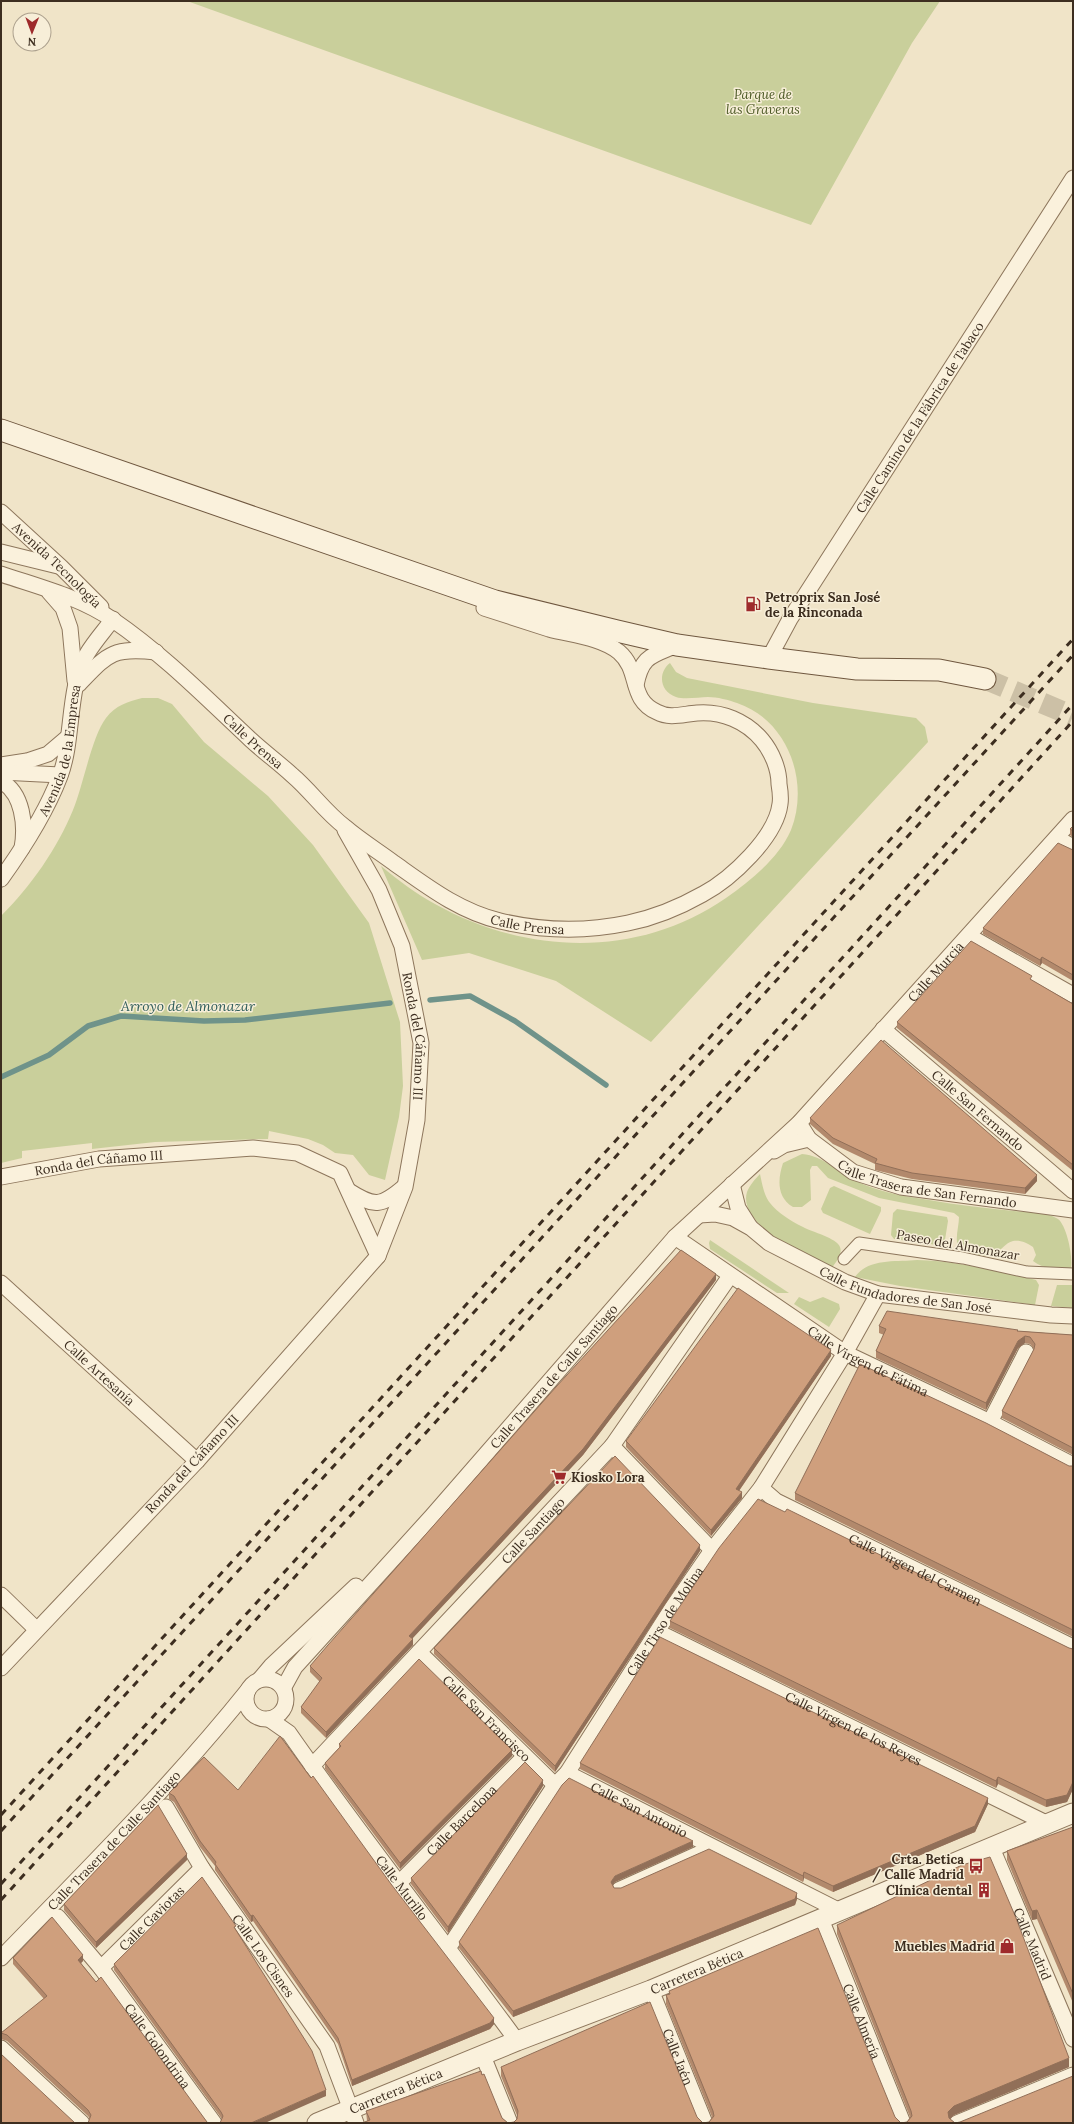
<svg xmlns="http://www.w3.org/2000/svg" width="1074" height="2124" font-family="Lora,serif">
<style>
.green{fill:#c9cf9b}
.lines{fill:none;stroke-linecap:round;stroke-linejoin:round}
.stream{stroke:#6f938a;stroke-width:5.5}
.secondary-tunnel{stroke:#ccc0a6;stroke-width:21;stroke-dasharray:21 10;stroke-linecap:butt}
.pedestrian-casing{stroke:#8d765c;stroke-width:13}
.minor-casing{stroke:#8d765c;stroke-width:17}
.tertiary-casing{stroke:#8d765c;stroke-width:21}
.secondary-casing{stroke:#6f573f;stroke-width:23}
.pedestrian{stroke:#faf1dc;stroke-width:11}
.minor{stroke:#faf1dc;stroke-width:15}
.tertiary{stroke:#faf1dc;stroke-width:19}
.secondary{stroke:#faf1dc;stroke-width:21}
.rail{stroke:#3d2e20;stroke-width:3;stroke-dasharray:7 7;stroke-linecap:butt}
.wall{fill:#b2896c}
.shaded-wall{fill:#916f58}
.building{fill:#cf9f7d;stroke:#916f58}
.labels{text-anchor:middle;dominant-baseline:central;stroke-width:3;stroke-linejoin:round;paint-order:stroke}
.park-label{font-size:13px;font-style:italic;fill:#4d5a26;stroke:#f7eed8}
.street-label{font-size:13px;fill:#3d2e20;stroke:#f7eed8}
.poi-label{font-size:13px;font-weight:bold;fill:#3d2e20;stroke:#f7eed8;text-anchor:end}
.water-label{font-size:14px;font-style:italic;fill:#2f5d5a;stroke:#f7eed8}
</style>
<rect width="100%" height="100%" fill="#f0e4c8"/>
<!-- green -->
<path class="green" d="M187,1H940L912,43L811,225Z
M670,663L676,672L687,678L813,703L916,718L925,727L928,742L651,1042L556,981L469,953L422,960L381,866C398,880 416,894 435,904C526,955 638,959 726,898C750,881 779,858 791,830C810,782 788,720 737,703C729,700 717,697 708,697C699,697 685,700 676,697C659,691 658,672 670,663Z
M142,698H158L172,704L204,742L268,796L313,845L369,923L400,1022L403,1086L399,1117L385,1180L369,1175L353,1155L335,1153L323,1145L308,1139L269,1131L268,1139L155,1142L92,1149V1143L22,1151V1158L1,1163V916C31,886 57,849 73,810C83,786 92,736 106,718C116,705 127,702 142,698Z
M802,1154C824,1156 837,1172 856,1181C878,1192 904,1196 929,1200C957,1205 985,1208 1014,1211C1027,1212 1047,1211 1058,1219C1067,1226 1073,1257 1071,1268L1068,1271C1055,1270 1044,1269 1033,1261L1036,1255L1033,1247C1027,1243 1021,1240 1013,1241C1005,1243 1002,1250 995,1253C985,1258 960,1255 957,1242C956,1234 959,1225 959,1217L954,1213L879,1198L828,1178L817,1166H812L810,1170L811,1200L802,1207H793C776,1197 778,1178 783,1163Z
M760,1174C762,1183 764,1196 770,1203C778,1213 791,1221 803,1227C812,1232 837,1238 840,1247C843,1255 835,1263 831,1269C808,1257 737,1225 747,1192C749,1186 756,1178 760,1174Z
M834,1186L881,1207V1211L870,1234L823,1213L821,1209L830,1188Z
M897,1209L947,1217L948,1221L944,1246L894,1239L891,1235L893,1213Z
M710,1240L789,1293H777L710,1249L709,1243Z
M917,1260C958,1261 997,1271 1036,1280L1039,1285L1035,1305L900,1286L855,1277C868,1258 897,1262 917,1260Z
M1057,1285H1073V1308L1051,1306Z
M799,1297L810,1302L823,1297L839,1304L840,1309L829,1327L794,1304Z"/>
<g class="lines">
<!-- stream -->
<path class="stream" d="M430,1000L470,996L515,1021L606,1085
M1,1077L49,1055L88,1026L121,1016L204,1021L245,1020L390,1003"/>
<!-- secondary-tunnel -->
<path class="secondary-tunnel" d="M985,679L1073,716"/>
<!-- pedestrian casing -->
<g class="pedestrian-casing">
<path id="pedestrian" d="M844,1259L859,1243L963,1258L1027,1272L1073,1274
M618,1888L711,1846"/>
</g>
<!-- minor casing -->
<g class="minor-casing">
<g id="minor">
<path id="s1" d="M1,512L61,567L101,607"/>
<path d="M1,552L58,566"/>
<path id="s2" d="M1,574C39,587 80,597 113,620C164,655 206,698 251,740C264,752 279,763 292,775C311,791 325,812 345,827C360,840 378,851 394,863C428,887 459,911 500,921C542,931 585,932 628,923C653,918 680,907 703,894C731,879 776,837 780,804C781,798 780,790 779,784C779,769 772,752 762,740C746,721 722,711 697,713C683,714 670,719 657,712C628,699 641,671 619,652C600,637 571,635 549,629C527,622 505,615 484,608"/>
<path d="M49,592L63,608L70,628L75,681"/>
<path id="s3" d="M769,658L790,619L1073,178"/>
<path d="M79,684C108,654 112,647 156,652"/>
<path d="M636,685C642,655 652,656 677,645"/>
<path d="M1,765L27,761L48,754L68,737"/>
<path d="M1,772L60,775"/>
<path d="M1,781C23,793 26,826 22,848"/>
<path id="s4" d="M345,830L379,890L402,946L421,1043L417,1120L405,1187L378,1256"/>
<path d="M1057,838L1073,847"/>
<path id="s5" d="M1,879C24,847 46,813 60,776C74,739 67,688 87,654C94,642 104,631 113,619"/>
<path d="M969,936L1073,995"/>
<path id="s6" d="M883,1029L1073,1191"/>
<path id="s7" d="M799,1123L809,1139L853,1172L901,1187L1073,1210"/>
<path d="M774,1151L784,1145L809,1139"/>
<path id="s8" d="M1,1177L99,1159L253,1148L297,1153L340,1173L378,1256L197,1461L1,1668"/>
<path d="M732,1184L738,1208L750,1227"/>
<path d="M349,1191C374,1207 381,1207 404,1187"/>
<path id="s9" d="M699,1215L715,1214L733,1218L751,1228L769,1243L845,1282L878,1294L1051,1315L1073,1316"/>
<path id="s10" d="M675,1237L845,1353L990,1422L1073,1465"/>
<path id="s11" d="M1,1283L197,1461"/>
<path d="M990,1422L1026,1352"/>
<path d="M612,1446L712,1550"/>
<path id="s12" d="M761,1488L776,1501L1073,1647"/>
<path d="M1,1595L36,1629"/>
<path id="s13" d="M658,1632L1048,1824"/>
<path id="s14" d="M419,1652L555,1785"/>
<circle cx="266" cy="1699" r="20"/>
<path d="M260,1679L271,1666L356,1586"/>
<path id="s15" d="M284,1687L295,1667L432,1516L675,1237L799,1123L1073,819"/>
<path id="s16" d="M269,1719L289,1733C362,1838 442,1938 517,2041"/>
<path id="s17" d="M312,1766L612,1446L730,1276"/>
<path id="s18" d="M567,1773L840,1911"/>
<path id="s19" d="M166,1807L202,1868L327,2046L356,2123"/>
<path id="s20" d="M992,1848L1073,2039"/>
<path id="s21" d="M398,1884L525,1756"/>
<path id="s22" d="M58,1917L101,1968L214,2123"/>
<path id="s23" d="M821,1919L903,2123"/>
<path id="s24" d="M449,1947L555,1785L567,1773L672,1608L712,1550L761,1488L845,1353L878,1294"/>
<path id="s25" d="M1,1958C85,1871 172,1785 248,1690"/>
<path id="s26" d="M101,1968L202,1868"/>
<path id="s27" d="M651,1990L705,2123"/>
<path d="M1,2048L82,2123"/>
<path d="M483,2056L510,2123"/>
<path d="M957,2123L1073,2075"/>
</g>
</g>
<!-- tertiary casing -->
<g class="tertiary-casing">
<g id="tertiary">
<path id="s28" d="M317,2123L517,2041L651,1990L1073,1813"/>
</g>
</g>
<!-- secondary casing -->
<g class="secondary-casing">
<path id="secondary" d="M1,430L495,601L617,631L677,645L769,658L857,669L939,670L985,679"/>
</g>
<!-- pedestrian -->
<use href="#pedestrian" class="pedestrian"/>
<!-- minor -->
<use href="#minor" class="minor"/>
<!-- tertiary -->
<use href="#tertiary" class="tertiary"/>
<!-- secondary -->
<use href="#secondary" class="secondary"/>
<!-- rail -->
<path class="rail" d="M1,1815L1073,639
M1,1831L1073,655
M1,1884L1073,704
M1,1900L1073,721"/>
</g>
<!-- wall -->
<path class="wall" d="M1073,826V837L1070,835V829Z
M1073,850V981L1042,963L1040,966L983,934V928Z
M1032,981L1073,1004V1171L897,1028V1022Z
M810,1118L1037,1181L1025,1194L912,1179L875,1170V1164L833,1144L810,1124Z
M716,1280L583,1455L412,1639L413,1645L326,1738L301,1713V1707L320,1682L310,1672V1666Z
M879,1326L1018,1331L1073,1335V1455L1002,1418V1411L1034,1349L1030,1344L1025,1343L1018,1348L986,1410L876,1358V1351L884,1335L879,1333Z
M831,1356L739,1491L742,1498L711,1536L626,1447V1441Z
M1069,1466H1073V1637L795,1500V1493Z
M785,1512L1069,1648L1073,1649V1789L1067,1802L1046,1807L998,1784L996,1788L670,1628V1621Z
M700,1551L555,1772L434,1654V1648Z
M339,1744L512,1756L400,1869L325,1769V1763L339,1748Z
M580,1763L988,1804L975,1832L833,1892L804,1878L803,1882L580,1769Z
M543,1786L448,1933L411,1884V1878Z
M238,1790L494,2024L490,2029L352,2086L338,2044L253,1921L251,1922L215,1870V1866L200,1847L174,1802L169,1799V1793Z
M1073,1827V2003L1037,1919L1032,1920L1007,1860V1851Z
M693,1847L615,1882L613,1885L614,1888L797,1899L795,1905L513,2017L459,1948V1942Z
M187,1860L96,1948L64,1910V1904Z
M837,1925L1069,2067L954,2115L950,2119L955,2123H1073H362L367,2121L366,2111L482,2075L502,2118L508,2123L514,2122L518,2118L501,2076V2067L697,2117L703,2123L709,2122L712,2117L666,2004V1995L669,1994V1991L895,2117L901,2123L907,2122L910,2117L837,1934Z
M236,1930L326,2096L222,2119L114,1970V1964Z
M13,1958L83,1961L81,1963L207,2122L89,2123L90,2119L88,2116L7,2041L1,2039V2033L44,1999L13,1964Z"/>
<!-- shaded-wall -->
<path class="shaded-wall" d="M1042,957V963L1040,966V960Z
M1037,1175V1181L1025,1194V1188Z
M716,1274V1280L583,1455L409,1642V1636Z
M1025,1336V1343L1018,1348L986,1410V1403L1018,1341Z
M831,1350V1356L736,1495V1489Z
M742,1492V1498L711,1536V1530Z
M700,1545V1551L555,1772V1766Z
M413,1639V1645L326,1738V1732Z
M512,1750V1756L400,1869V1863Z
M998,1777V1784L996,1788V1781Z
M543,1780V1786L448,1933V1927Z
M1073,1782V1789L1067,1802L1046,1807V1800Z
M988,1798V1804L975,1832L833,1892V1886Z
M693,1841V1847L615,1882L611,1888V1882L615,1876Z
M187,1854V1860L96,1948V1942Z
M804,1872V1878L803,1882V1876Z
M797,1893V1899L795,1905L513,2017V2011Z
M1037,1910V1919L1032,1920V1911Z
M253,1915V1921L251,1922V1916Z
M83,1955V1961L78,1966V1960Z
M494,2018V2024L490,2029L352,2086V2080Z
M1069,2058V2067L954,2115L948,2121V2112L954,2106Z
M326,2090V2096L265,2123H251Z"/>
<!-- building -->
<path class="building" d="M1073,826V831L1070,829Z
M1058,843L1073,850V975L1042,957L1040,960L983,928Z
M971,941L1032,976L1030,979L1073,1004V1165L897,1022Z
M881,1040L1037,1175L1025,1188L912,1173L875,1163L877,1159L833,1138L810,1118Z
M681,1250L716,1274L583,1449L409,1636L413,1639L326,1732L301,1707L322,1678L310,1666L328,1645L556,1387Z
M738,1288L831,1350L736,1489L742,1492L711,1530L626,1441Z
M887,1311L1018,1330L1017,1331L1073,1335V1448L1002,1411L1034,1349L1035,1344L1030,1337L1025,1336L1018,1341L986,1403L876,1351L886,1329L879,1326Z
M860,1364L986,1423L1069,1466H1073V1630L795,1493Z
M615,1456L700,1545L555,1766L434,1648Z
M758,1499L785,1512L787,1509L1069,1648L1073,1649V1782L1067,1795L1046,1800L998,1777L996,1781L670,1621L719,1548Z
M660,1637L988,1798L975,1826L833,1886L804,1872L803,1876L580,1763Z
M419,1659L512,1750L400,1863L325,1763L341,1746L339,1744Z
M280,1736L311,1778L313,1776L391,1884L494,2018L490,2023L352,2080L338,2038L253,1915L251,1916L215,1864L216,1862L200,1841L174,1796L169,1793L204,1757L238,1790Z
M525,1762L543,1780L448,1927L411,1878Z
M569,1778L693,1841L615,1876L611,1882L614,1888H621L709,1849L797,1893L795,1899L513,2011L459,1942L562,1785Z
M158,1805L187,1854L96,1942L64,1904Z
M1073,1827V1994L1037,1910L1032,1911L1007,1851Z
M990,1857L1016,1918L1069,2058L954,2106L948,2112L949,2118L955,2123L960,2122L1073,2076V2123H362L370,2120L366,2111L481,2071L482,2075L484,2074L502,2118L508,2123L514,2122L517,2119L518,2111L501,2067L650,2002L697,2117L703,2123L709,2122L714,2116L713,2111L666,1995L670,1994L669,1991L818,1928L895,2117L901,2123L907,2122L912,2116L911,2111L837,1925L962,1865Z
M202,1877L236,1926L234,1927L312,2051L326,2090L251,2123H220L223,2116L221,2112L114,1964Z
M52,1917L83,1955L78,1960L96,1982L101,1977L207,2122L208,2123H88L91,2115L88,2110L7,2035L1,2033L47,1996L13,1958Z
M1,2054L75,2123H1Z"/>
<!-- icons -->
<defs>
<g id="fuel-bare" transform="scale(1.2)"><path d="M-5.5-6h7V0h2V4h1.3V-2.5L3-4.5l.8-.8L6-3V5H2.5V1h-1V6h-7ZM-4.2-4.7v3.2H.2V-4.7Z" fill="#9e2a2b" stroke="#f7eed8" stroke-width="2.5" paint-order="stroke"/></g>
<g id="supermarket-bare" transform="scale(1.2)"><path d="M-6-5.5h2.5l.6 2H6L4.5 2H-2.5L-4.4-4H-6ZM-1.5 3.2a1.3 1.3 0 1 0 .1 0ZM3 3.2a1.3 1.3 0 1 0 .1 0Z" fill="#9e2a2b" stroke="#f7eed8" stroke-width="2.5" paint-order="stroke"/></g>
<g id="bus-bare" transform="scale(1.2)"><path d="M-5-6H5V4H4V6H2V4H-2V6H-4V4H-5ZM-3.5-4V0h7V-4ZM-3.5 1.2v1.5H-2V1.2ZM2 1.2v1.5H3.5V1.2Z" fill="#9e2a2b" stroke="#f7eed8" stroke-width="2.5" paint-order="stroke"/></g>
<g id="building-bare" transform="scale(1.2)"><path d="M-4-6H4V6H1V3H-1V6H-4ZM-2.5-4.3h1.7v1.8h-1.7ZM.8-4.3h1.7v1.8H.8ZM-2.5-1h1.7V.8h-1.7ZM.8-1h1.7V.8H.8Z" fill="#9e2a2b" stroke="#f7eed8" stroke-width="2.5" paint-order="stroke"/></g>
<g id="shop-bare" transform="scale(1.2)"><path d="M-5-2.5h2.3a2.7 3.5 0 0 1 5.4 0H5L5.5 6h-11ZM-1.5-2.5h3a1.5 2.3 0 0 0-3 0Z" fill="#9e2a2b" stroke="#f7eed8" stroke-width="2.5" paint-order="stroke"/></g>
</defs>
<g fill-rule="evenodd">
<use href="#fuel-bare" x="753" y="604"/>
<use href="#supermarket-bare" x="559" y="1477"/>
<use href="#bus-bare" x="976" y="1866"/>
<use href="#building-bare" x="984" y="1890"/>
<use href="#shop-bare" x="1007" y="1946"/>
</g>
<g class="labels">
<!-- park labels -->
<g class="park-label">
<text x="763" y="94">Parque de<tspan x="763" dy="15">las Graveras</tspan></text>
</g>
<!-- street labels -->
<g class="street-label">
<text stroke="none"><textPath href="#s3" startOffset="284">Calle Camino de la Fábrica de Tabaco</textPath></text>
<text stroke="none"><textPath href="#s1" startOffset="77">Avenida Tecnología</textPath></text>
<text stroke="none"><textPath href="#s2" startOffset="307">Calle Prensa</textPath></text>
<text stroke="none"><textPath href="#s5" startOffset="144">Avenida de la Empresa</textPath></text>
<text stroke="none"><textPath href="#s2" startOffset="643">Calle Prensa</textPath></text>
<text stroke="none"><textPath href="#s15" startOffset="969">Calle Murcia</textPath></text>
<text stroke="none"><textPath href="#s4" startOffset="221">Ronda del Cáñamo III</textPath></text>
<text stroke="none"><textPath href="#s6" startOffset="125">Calle San Fernando</textPath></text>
<text stroke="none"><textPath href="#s8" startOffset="99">Ronda del Cáñamo III</textPath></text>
<text stroke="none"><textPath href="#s7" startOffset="149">Calle Trasera de San Fernando</textPath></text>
<text transform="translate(958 1245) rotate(10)">Paseo del Almonazar</text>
<text stroke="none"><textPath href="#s9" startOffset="225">Calle Fundadores de San José</textPath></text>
<text stroke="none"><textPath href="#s10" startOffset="230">Calle Virgen de Fátima</textPath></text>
<text stroke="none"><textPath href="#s11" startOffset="133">Calle Artesanía</textPath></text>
<text stroke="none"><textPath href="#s15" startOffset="412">Calle Trasera de Calle Santiago</textPath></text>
<text transform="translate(192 1464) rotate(-47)">Ronda del Cáñamo III</text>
<text stroke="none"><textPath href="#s17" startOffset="323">Calle Santiago</textPath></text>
<text stroke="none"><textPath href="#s12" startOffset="175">Calle Virgen del Carmen</textPath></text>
<text stroke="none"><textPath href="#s24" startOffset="391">Calle Tirso de Molina</textPath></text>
<text stroke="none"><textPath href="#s14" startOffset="95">Calle San Francisco</textPath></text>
<text stroke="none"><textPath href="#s13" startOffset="218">Calle Virgen de los Reyes</textPath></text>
<text stroke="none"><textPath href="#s18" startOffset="81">Calle San Antonio</textPath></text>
<text stroke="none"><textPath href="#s21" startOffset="90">Calle Barcelona</textPath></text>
<text stroke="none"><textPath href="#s25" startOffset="163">Calle Trasera de Calle Santiago</textPath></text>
<text stroke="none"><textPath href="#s16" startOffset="216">Calle Murillo</textPath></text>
<text stroke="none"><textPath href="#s26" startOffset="71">Calle Gaviotas</textPath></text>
<text stroke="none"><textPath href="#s20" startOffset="104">Calle Madrid</textPath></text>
<text stroke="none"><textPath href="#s19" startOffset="178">Calle Los Cisnes</textPath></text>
<text stroke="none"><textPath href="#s28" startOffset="409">Carretera Bética</textPath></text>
<text stroke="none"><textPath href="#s23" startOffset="110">Calle Almería</textPath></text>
<text stroke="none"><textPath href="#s22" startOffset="163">Calle Golondrina</textPath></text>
<text stroke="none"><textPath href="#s27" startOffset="72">Calle Jaén</textPath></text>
<text stroke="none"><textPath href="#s28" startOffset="85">Carretera Bética</textPath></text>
</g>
<!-- poi labels -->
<g class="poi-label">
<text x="765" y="597" text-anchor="start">Petroprix San José<tspan x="765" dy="15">de la Rinconada</tspan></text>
<text x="571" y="1477" text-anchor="start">Kiosko Lora</text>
<text x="964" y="1859">Crta. Betica<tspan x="964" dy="15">/ Calle Madrid</tspan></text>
<text x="972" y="1890">Clínica dental</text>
<text x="995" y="1946">Muebles Madrid</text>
</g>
<!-- water labels -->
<g class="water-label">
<text x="188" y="1006">Arroyo de Almonazar</text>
</g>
</g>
<!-- border -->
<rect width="1074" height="2124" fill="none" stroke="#3d2e20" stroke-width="4"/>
<!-- north arrow -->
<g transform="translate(32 32) rotate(181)"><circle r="19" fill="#f7eed8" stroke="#ada18e"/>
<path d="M0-3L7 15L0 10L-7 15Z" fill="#9e2a2b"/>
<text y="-6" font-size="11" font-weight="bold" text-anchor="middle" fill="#3d2e20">N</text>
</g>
</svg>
